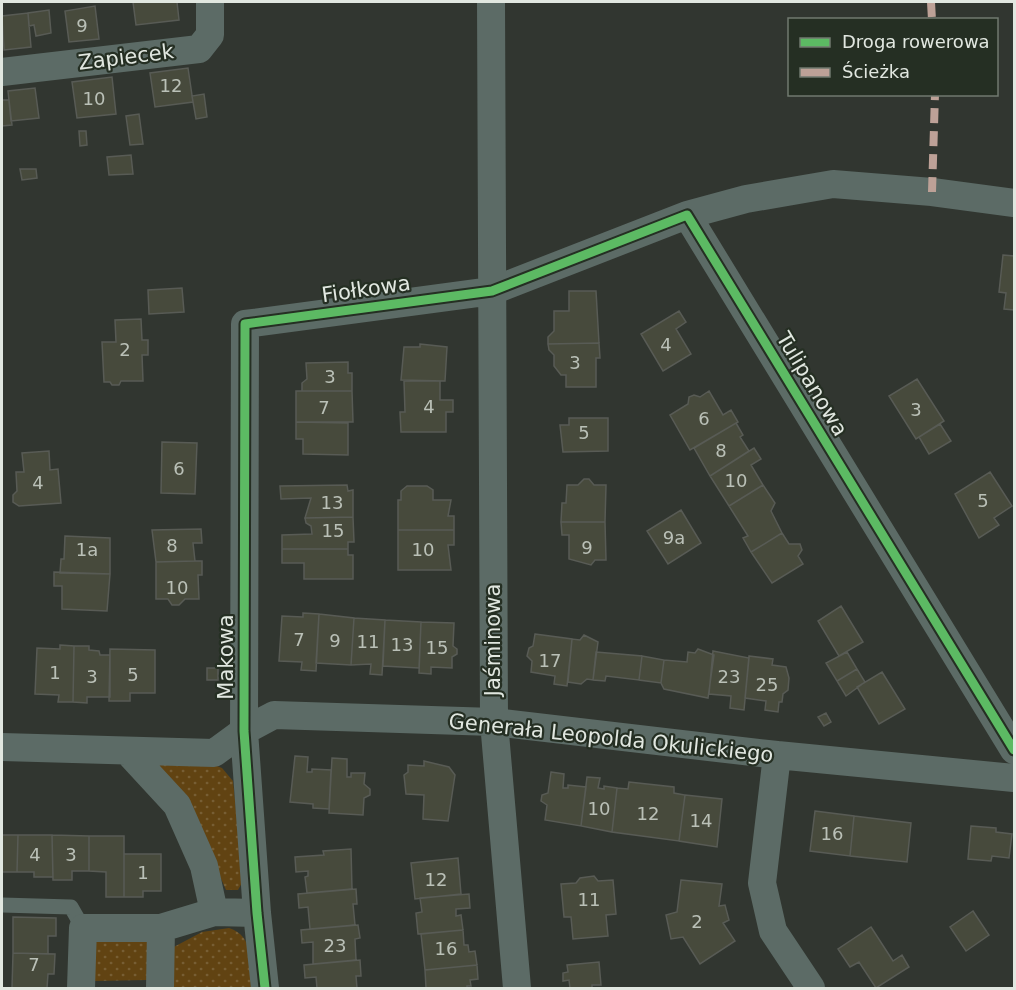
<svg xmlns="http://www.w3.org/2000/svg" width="1016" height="990" font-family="'DejaVu Sans',sans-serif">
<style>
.grass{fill:url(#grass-dots)}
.building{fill:#474a3c;stroke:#585b55;stroke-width:1.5}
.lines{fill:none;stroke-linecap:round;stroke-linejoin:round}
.lane{stroke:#5c6b66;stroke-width:15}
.street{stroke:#5c6b66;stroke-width:28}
.quiet{stroke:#bda197;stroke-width:8;stroke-dasharray:15 8;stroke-linecap:butt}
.cycleway-casing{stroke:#252f23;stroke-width:13}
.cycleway{stroke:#5cba63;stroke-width:9}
.labels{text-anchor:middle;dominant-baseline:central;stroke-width:4.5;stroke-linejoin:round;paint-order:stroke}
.number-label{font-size:18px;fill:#bac0b7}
.street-label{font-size:21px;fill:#e1e7e0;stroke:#252f23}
</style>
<defs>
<pattern id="grass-dots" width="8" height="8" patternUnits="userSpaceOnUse" patternTransform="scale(1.5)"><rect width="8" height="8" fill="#614312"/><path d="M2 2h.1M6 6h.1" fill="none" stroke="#775e34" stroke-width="1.8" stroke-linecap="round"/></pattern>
</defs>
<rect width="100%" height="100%" fill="#313630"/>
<!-- grass -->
<path class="grass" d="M156,762L209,763L222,768L233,781L243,881L238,890H226L189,806Z
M229,928C255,936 250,965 253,988H170V949L202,932Z
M148,936L147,980L94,981L92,938Z"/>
<!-- building -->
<path class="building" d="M133,2H177L179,20L136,25Z
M95,6L99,39L69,42L65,11Z
M49,10L51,33L36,36L34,25L29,26L28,13Z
M28,13L31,47L4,50L2,16Z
M188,68L193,102L155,107L150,73Z
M112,77L116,114L77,118L72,82Z
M35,88L39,118L11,121L8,91Z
M204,94L207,117L196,119L192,96Z
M2,100H9L12,125L2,126Z
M139,114L143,144L130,145L126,116Z
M79,131H86L87,145L80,146Z
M131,155L133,174L109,175L107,157Z
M20,169H36L37,178L22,180Z
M1003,255L1014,256V310L1004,309L1006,293L999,292Z
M182,288L184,312L149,314L148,290Z
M569,291H596L599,343L548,344V337L554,331V311H569Z
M679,311L686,322L676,329L691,354L663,371L641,334Z
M141,319L142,340H148V355H142L143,381H121L119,385H112L110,382H104L102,342H116L115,320Z
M599,343L600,358H596V387H566V375H561L554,366V355L549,350L548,344Z
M420,344L447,347L445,381L401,380L404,347H420Z
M348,362V373H352V391H302V383L307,379L306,363Z
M917,379L944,421L916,439L889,396Z
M404,381H440V400H453V412H446V432H401L400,412H405Z
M296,391H352L353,422H296Z
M709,391L723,415L731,410L738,422L690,450L670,415L688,404L689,397L694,395L700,397Z
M569,418H608V451L563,452L560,425H569Z
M296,422L348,423V455L303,454V439H296Z
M736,423L743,435L740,437L749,451L710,476L694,448Z
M940,424L951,441L929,454L919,437Z
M162,442L197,443L195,494L161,493Z
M754,448L761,459L751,465L763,485L729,506L710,476Z
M49,451L50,470L58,469L61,503L19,506L13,502V495L17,491L16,472H24L22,453Z
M990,472L1012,506L994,518L999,525L979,538L955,494Z
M584,479H589L594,485H606L605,522H561L562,503H566L567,485H578Z
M347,485L348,491L353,490V517L305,518L311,498L281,499L280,486Z
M763,485L775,503L771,511L782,533L751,552L743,538L748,536L729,506Z
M407,486H427L433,490V500H451L448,516H454V530H398V500H401V491Z
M681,510L701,543L668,564L647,531Z
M353,517L354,542H348V549H282V535L312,534L311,526L306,523L305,518Z
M561,522H605L606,560H595L591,565L569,559V535H562Z
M201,529L202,543H193L195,561L156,562L152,530Z
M398,530H454V545H448L451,570H398Z
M782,533L789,544H800L802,550L798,556L803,564L772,583L751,552Z
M65,536L110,538V574L60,573L61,559H64Z
M282,549H348V555H353V579H304V563H282Z
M195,561H202V575H198L199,599H185L179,605H172L168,599H156V562Z
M54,572L110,574L107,611L62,609V586H54Z
M841,606L863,642L839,656L818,621Z
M303,613L319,614L316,671L301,670L302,662L279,661L282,616L303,617Z
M319,614L354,618L351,665L316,663Z
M354,618L385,620L382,675L370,674L371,664L351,665Z
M385,620L421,622L419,668L383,666Z
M421,622L454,623L453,646L457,649V654L452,657V668L431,667V674L419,673Z
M535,634L572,639L567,686L554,684L555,676L531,672L532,661L527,656L529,648L533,646Z
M584,635L598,642L593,680L587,679L581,684L568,682L572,639L580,640Z
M60,645L74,646L73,702H58L59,695L35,694L37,648L60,649Z
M74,646H89V650L99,651L100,655H110V697H87V703L73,702Z
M110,649L155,650V693H130V701H109Z
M698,649L714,655L708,698L664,689L661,683L664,660L687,662L688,652L695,653Z
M713,651L749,658L744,710L730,708L731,696L709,694Z
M596,652L642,656L639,680L606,676L605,681L593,680Z
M847,652L857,669L837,681L826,663Z
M642,656L664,660L661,683L639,680Z
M749,656L773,659L772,665L786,667L789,678L788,690L783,694L782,702H779L778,712L765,710L766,701L745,698Z
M207,668H218V680H207Z
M857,669L865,682L846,696L837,681Z
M882,672L905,709L879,724L857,687Z
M826,713L831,722L824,726L818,717Z
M295,756L308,757L307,772H312V769L331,770L329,809L313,808V804L290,802Z
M332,758L347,759V777H351V773H365L364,784L370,789V795L364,798L363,815L329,813Z
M424,761L449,767L455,775L448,821L423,819L424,795L406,794L404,775L408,772V765L424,766Z
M551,772L564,774L563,788H568V785L586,787L581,826L545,820L547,805L541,801L542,795L548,793Z
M587,777L600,778L598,788L604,789V786L617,788L612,832L581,826Z
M629,782L674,787V793L685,795L679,841L612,832L617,788L628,789Z
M685,795L722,799L717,847L679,841Z
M815,811L854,816L850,856L810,851Z
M854,816L911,823L907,862L850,856Z
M971,826L996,828V832L1012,834L1009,858L992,856L991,861L968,859Z
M2,835H18L17,872H2Z
M18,835H52L53,877H34V872H17Z
M52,835L89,836V871H72V880H53Z
M89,836H124V897H106V872L89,871Z
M351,849L352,889L307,893L305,877L308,876V871L296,872L295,857L324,855L323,851Z
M124,854H161V891H143V897H124Z
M458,858L461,894L415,899L411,863Z
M594,876L598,881L613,880L616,914L606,915L608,936L573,939L571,917H564L561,884L576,883L580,878Z
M681,880L722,884L719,906L725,905L729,920L723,923L735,941L700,964L683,937L671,939L666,915L677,912Z
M356,889L357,904H353L355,925L310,929L308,907L299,908L298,894Z
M469,894L470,908L456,909V916L461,915L463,930L418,934L416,913L422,912L420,898Z
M973,911L989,935L966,951L950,927Z
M13,917L56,918V936H48V954L13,953Z
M358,925L360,938L355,939L356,960L313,964V942L302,943L301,930Z
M871,927L893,961L902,955L909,967L876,988L859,962L850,967L838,949Z
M463,930L464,945H468L469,952L475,951L477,965L425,970L421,934Z
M13,953L55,954L54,974H48L47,988H12Z
M360,960L361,976H356L357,988H317L316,977L305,978L304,965Z
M599,962L601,985H592V988H570L569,980L563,981V973L568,972L567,965Z
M477,965L478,979L470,980L471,986H467V988H426L425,970Z"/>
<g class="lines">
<!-- lane -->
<path class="lane" d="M2,905L71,907L83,928"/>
<!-- street -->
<path class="street" d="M491,2L494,722L517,988
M2,72L199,49L210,35V2
M687,215L746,199L833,184L932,192L1014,203
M2,747L214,753L244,731L274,715L494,722L777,755L1014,778
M129,753L177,805L204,866L214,912
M777,755L762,883L773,931L811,988
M81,988L83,928H161L214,912L257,913
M160,988L161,928
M265,988L257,913L244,731L245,324L492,291L687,215L1014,750"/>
<!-- quiet -->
<path class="quiet" d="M931,2L932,20
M932,192L935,94"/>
<!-- cycleway casing -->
<g class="cycleway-casing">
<path id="cycleway" d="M265,988L257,913L244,731L245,324L492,291L687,215L1014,750"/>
</g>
<!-- cycleway -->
<use href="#cycleway" class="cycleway"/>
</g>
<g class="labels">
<!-- number labels -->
<g class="number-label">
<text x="82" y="25">9</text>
<text x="171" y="85">12</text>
<text x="94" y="98">10</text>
<text x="666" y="344">4</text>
<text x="125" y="349">2</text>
<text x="575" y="362">3</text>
<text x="330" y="376">3</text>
<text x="429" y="406">4</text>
<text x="324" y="407">7</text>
<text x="916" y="409">3</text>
<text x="704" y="418">6</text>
<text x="584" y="432">5</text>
<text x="721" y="450">8</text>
<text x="179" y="468">6</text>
<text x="736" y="480">10</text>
<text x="38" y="482">4</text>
<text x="983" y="500">5</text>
<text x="332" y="502">13</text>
<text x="333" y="530">15</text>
<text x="674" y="537">9a</text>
<text x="172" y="545">8</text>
<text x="587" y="547">9</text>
<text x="87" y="549">1a</text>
<text x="423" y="549">10</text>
<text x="177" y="587">10</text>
<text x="299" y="639">7</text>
<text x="335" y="640">9</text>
<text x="368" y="641">11</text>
<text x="402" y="644">13</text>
<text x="437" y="647">15</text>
<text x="550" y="660">17</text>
<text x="55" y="672">1</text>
<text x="133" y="674">5</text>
<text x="92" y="676">3</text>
<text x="729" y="676">23</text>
<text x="767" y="684">25</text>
<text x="599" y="808">10</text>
<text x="648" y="813">12</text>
<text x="701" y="820">14</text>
<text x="832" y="833">16</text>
<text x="35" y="854">4</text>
<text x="71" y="854">3</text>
<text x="143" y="872">1</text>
<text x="436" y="879">12</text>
<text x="589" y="899">11</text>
<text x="697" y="921">2</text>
<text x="335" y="945">23</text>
<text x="446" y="948">16</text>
<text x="34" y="964">7</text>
</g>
<!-- street labels -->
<g class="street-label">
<text transform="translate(126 57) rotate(-7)">Zapiecek</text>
<text transform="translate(366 289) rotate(-8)">Fiołkowa</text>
<text transform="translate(812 384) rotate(59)">Tulipanowa</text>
<text transform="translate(493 640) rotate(-90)">Jaśminowa</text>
<text transform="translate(226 657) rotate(-90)">Makowa</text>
<text transform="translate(611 738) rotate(6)">Generała Leopolda Okulickiego</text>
</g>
</g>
<!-- border -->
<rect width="1016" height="990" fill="none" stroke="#e1e7e0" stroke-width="6"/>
<!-- legend -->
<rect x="788" y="18" width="210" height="78" fill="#252f23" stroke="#70796f" stroke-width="1.5"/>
<rect x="800" y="38" width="30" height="9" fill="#5cba63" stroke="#70796f" stroke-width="1.5"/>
<text x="842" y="48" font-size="18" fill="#e1e7e0">Droga rowerowa</text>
<rect x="800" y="68" width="30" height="9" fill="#bda197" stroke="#70796f" stroke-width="1.5"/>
<text x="842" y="78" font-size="18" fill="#e1e7e0">Ścieżka</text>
</svg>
